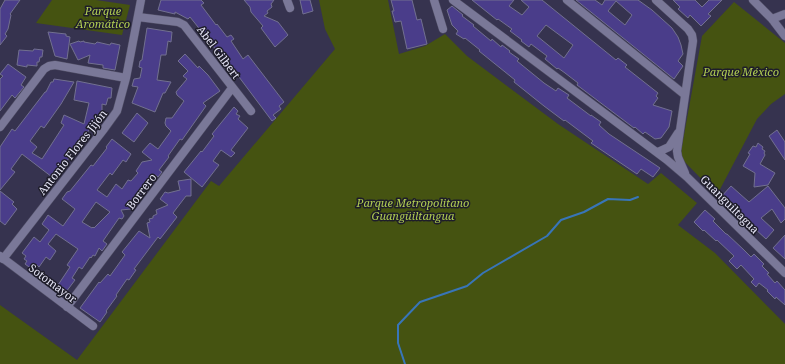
<svg xmlns="http://www.w3.org/2000/svg" width="785" height="364" font-family="'Noto Serif',serif">
<style>
.green{fill:#455311}
.lines{fill:none;stroke-linecap:round;stroke-linejoin:round}
.stream{stroke:#3875b8;stroke-width:2}
.building{fill:#4a3d8a;stroke:#727090;fill-rule:evenodd}
.minor-casing{stroke:#525067;stroke-width:9}
.minor{stroke:#7a7898;stroke-width:8}
.labels{text-anchor:middle;dominant-baseline:central;stroke-width:3;stroke-linejoin:round;paint-order:stroke}
.park-label{font-size:11px;font-style:italic;fill:#b0cd52;stroke:#1e1d2a}
.street-label{font-size:11px;fill:#e7e6f8;stroke:#1e1d2a}
</style>
<rect width="100%" height="100%" fill="#36334f"/>
<!-- green -->
<path class="green" d="M52,0H96L130,5L122,35L36,23Z
M319,0H388L399,54L425,46L445,34L467,56L558,124L648,184L661,173L697,203L678,225L715,253L785,324V364H0V305L77,360L211,181L219,186L335,49L325,29Z
M734,2L785,43V94L771,104L757,119L717,195L680,157L702,36Z"/>
<g class="lines">
<!-- stream -->
<path class="stream" d="M405,364L398,343V325L420,302L467,286L483,273L547,236L561,220L584,212L608,199L630,200L638,197"/>
</g>
<!-- building -->
<path class="building" d="M5,0H20L10,14L11,15L8,29L5,34L7,36L0,45V9Z
M161,0H201L204,3L201,5L216,25L217,24L227,37L231,35L234,39L231,41L243,59L248,55L284,102L279,106L281,109L273,115L276,118L272,121L227,61L224,62L203,31L202,32L190,17L188,19L175,12V14L158,10Z
M244,0H274L271,4L272,7L267,11L268,13L264,16L278,22L288,35L275,47L261,28L263,26L251,12L250,7Z
M300,0H310L313,11L303,14Z
M391,0H412L417,20L421,19L427,44L407,49L401,21L395,22L392,11H394Z
M472,0H514L509,6L522,15L529,7L521,0H542L616,60L618,58L627,65L625,67L658,93L656,96L658,98L653,105L672,111L669,127L661,138L655,139L645,132L643,134L635,127L634,128L577,85L578,83L565,73L558,68L557,69L545,59L547,56L531,44L529,47L521,41L522,40L510,31L512,29L498,19L497,20ZM546,25L573,45L564,58L537,36Z
M576,0H595L602,5L605,0H638L652,10L672,28L678,37L681,45L683,54L678,61L683,66L674,79ZM616,1L632,15L625,25L608,11Z
M673,0H695L702,7L709,0H722L708,14L711,16L701,26L690,15L688,18L678,9L680,7Z
M452,6L463,15L462,16L474,25L473,26L491,41L492,39L501,47L502,45L510,51L509,52L519,59L517,61L544,83L556,91L558,88L569,95L567,98L591,116V115L601,122L599,125L609,134L660,168L653,177L641,169L637,174L591,143L593,141L565,120L564,121L544,106L514,82L515,80L479,51L480,50L465,38L464,39L456,34L458,31L452,25L447,10Z
M147,28L172,32L171,42L168,41L166,55H161L157,80L171,82L165,93H163L155,112L132,103L138,87L132,86L134,79L140,78L142,68L139,67L140,61L142,60Z
M48,32L66,34V36L70,37L67,59L55,56Z
M79,41L80,42L84,41V42L95,44L97,42L110,45L111,43L120,45L115,70L103,68V65L88,63L90,55L78,60L70,44Z
M34,49L43,50L42,57H40L39,62H37V66L27,65V67L17,65L19,50L33,51Z
M185,54L198,68L199,66L208,75L220,91L203,103L206,106L182,140L180,139L168,156L169,157L159,170L162,172L158,177L155,175L153,178H151L131,209L121,210L124,216L122,219L119,218L103,241L107,244L102,251L99,248L95,256L93,255L91,258L90,257L82,269L79,267L72,278L75,280L66,292L61,293L56,288L70,267L67,265L78,249L56,234L48,244L56,251L50,260L46,257L39,267L37,265L33,270L25,264L27,261L24,259L26,256L22,253L34,237L40,242L49,230L42,224L48,215L63,226L75,209L62,199L67,192L70,191L91,165L93,166L107,148L106,147L112,139L131,154L126,162L123,160L112,175L110,173L97,190L107,197L116,184L122,189L128,180L131,181L138,173L136,171L142,162L152,160L142,152L150,143L158,149L171,131L166,126L165,123L166,118H172L184,101L177,95L176,92L187,79L183,76L188,71L178,61ZM96,202L110,212L94,228L93,227L92,228L82,222Z
M8,64L26,77L21,85L24,87L15,98L12,95L0,111V79L3,76L0,74Z
M54,79L74,82L61,104L44,128L41,126L30,141L37,147L32,153L42,159L64,125L61,123L64,115L84,124L89,103L74,100L77,81L112,88L111,98H108L106,105L102,104V115L96,123L94,122L75,152L74,151L64,165L61,164L52,177L22,154L11,169L15,172L0,190V147L12,129L15,131L45,92H46L51,82H53Z
M234,107L238,111L236,114L240,116L238,119L248,128L231,150L235,153L231,157L221,150L213,161L219,165L202,187L184,172L201,151L202,152L214,136L212,134Z
M137,113L148,123L134,142L122,133Z
M777,130L785,142V160L769,136Z
M758,143L763,147L762,149L765,151L764,153L765,155L760,164L775,173L768,185L754,187L755,173L743,166L750,154L748,153L753,146L756,147Z
M191,179V196H186L173,213L177,217L160,239L158,237L134,269L136,270L129,280L127,279L116,295L117,296L106,311L107,312L100,322L80,308L99,282L100,283L108,274L110,276L125,255L122,252L139,231L150,238L147,223L150,222L149,219L153,218V216L157,214L156,210L168,205L160,199L165,192L168,193L180,190L178,181Z
M731,186L749,202L768,186L785,208V219L781,223L772,209L761,218L774,230L766,239L742,217L740,219L733,212L735,210L721,197Z
M0,191L14,202L12,204L17,209L5,225L0,221Z
M705,210L715,219L713,221L726,234H727L744,250L751,257L754,254L764,264L762,266L769,273L767,274L775,283L777,281L785,290V305L776,297L775,299L767,291L768,290L759,283L756,287L751,282L754,279L741,265L737,269L729,261L734,256L717,240L716,241L704,230L703,231L694,222Z
M785,235V259L773,248Z"/>
<g class="lines">
<!-- minor casing -->
<g class="minor-casing">
<path id="minor" d="M287,0L290,8
M434,0L443,29
M453,0L667,160L687,177L785,273
M567,0L685,95
M656,0L688,29L692,35L693,41L677,151L678,157L685,173
M753,0L772,19L785,36
M138,17L178,22L184,25L251,111
M772,19L785,14
M0,127L44,69L49,66L55,65L126,78
M658,152L669,147L678,133
M0,256L93,326
M3,259L104,129L117,111L126,78L141,0
M67,307L232,88"/>
</g>
<!-- minor -->
<use href="#minor" class="minor"/>
</g>
<g class="labels">
<!-- park labels -->
<g class="park-label">
<text x="103" y="10">Parque<tspan x="103" dy="13">Aromático</tspan></text>
<text x="741" y="71">Parque México</text>
<text x="413" y="202">Parque Metropolitano<tspan x="413" dy="13">Guangüiltangua</tspan></text>
</g>
<!-- street labels -->
<g class="street-label">
<text transform="translate(219 52) rotate(53)">Abel Gilbert</text>
<text transform="translate(72 152) rotate(-52)">Antonio Flores Jijón</text>
<text transform="translate(141 191) rotate(-53)">Borrero</text>
<text transform="translate(730 204) rotate(45)">Guanguiltagua</text>
<text transform="translate(53 283) rotate(37)">Sotomayor</text>
</g>
</g>
</svg>
